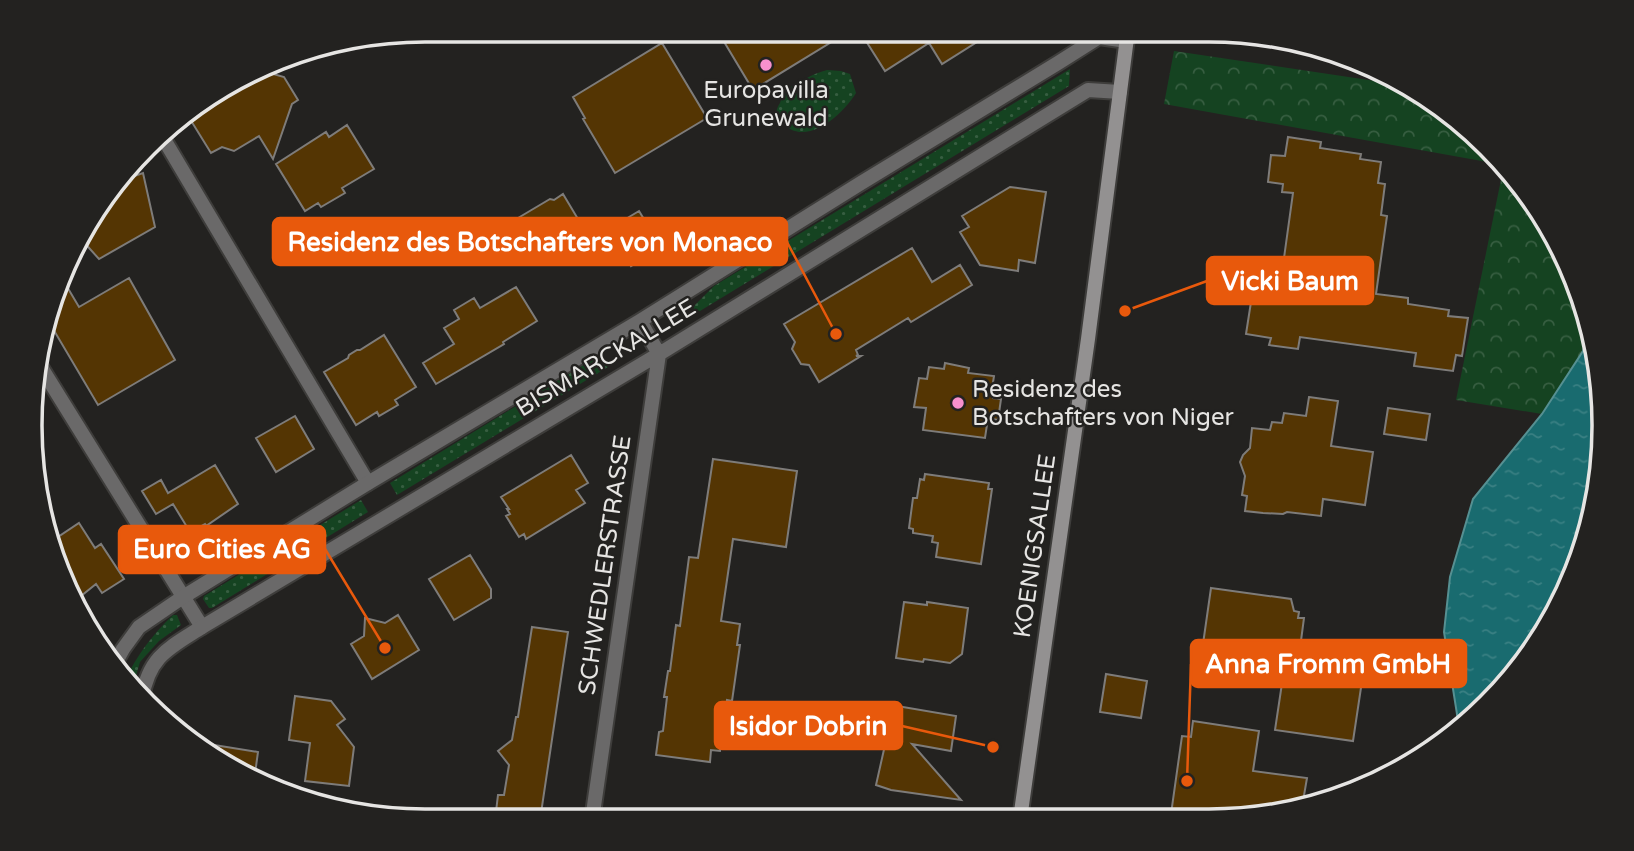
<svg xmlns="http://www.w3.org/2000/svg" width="1634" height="851" font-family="'Varela Round',sans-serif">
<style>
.grass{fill:url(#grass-dots)}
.forest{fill:url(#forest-crowns)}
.water{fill:url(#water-ripples);stroke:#569092;stroke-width:2}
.building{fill:#543503;stroke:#7e7c7a;stroke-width:2}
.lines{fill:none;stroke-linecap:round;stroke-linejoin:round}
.service-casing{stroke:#3e3d3b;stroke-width:18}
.minor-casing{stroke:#3e3d3b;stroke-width:18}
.secondary-casing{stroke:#3e3d3b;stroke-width:18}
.service{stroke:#6a6969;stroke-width:14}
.minor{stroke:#6a6969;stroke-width:14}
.secondary{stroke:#939191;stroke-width:14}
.poi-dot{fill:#f790cd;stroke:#232220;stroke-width:2.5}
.labels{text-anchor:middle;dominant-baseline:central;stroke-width:5;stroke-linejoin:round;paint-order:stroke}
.poi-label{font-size:24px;fill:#e6e5e3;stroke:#232220}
.street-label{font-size:24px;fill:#e6e5e3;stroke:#232220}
.rim{fill:none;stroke:#e6e5e3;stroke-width:3.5}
.leader{fill:none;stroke:#e8590c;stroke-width:2.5}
.callout-dot{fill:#e8590c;stroke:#232220;stroke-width:2.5}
.callout{fill:#e8590c;stroke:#e8590c;stroke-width:2.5}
.callout-label{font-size:26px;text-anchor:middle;font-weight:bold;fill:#fff}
</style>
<defs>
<pattern id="grass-dots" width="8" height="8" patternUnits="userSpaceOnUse" patternTransform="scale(1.75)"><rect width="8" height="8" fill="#154321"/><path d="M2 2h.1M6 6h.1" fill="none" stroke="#375e41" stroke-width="1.8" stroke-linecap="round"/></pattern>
<pattern id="forest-crowns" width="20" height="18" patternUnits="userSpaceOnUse" patternTransform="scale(1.75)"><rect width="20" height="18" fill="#154321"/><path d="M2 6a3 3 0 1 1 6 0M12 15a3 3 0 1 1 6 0" fill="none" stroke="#375e41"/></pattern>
<pattern id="water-ripples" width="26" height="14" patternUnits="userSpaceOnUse" patternTransform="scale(1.75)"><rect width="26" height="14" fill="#196b6f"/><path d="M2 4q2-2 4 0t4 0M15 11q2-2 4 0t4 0" fill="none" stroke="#3a8083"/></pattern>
</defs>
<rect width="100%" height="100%" fill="#232220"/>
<!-- grass -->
<path class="grass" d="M1070,69L1069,86L700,311L693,310L695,305L714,286Z
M827,70L841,71L850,74L856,93C845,111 814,142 790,129C785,126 780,123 778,118C775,112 777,108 780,103C781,100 782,96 784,93C792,84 815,73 827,70Z
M600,355L608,367L397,495L390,483Z
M361,500L368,512L212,608H209L203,599L204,596Z
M173,615H177L181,625L159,641L140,662L132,690L125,681C136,656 153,634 173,615Z"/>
<!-- forest -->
<path class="forest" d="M1174,51L1402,85L1506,165L1583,299L1588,333L1583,351L1542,414L1456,400L1504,165L1164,104Z"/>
<!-- water -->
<path class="water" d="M1588,333L1603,452L1563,601L1506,686L1458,731L1457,714L1444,632L1450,577L1473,499L1542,414L1583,351Z"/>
<!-- building -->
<path class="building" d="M717,30H851L753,90Z
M859,30H996L942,64L929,43L885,71Z
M662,43L707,118L615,173L583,119L585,118L573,97Z
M269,66L273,74L284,77L298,100L292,104L273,159L259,136L234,151L222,147L211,153L185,111Z
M347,125L374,169L342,188L345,193L321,207L318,203L305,211L276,164L326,132L329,137Z
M1288,137L1321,142L1320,148L1361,154L1360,159L1381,162L1378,183L1385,184L1381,215L1387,216L1376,294L1408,298V304L1449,310L1448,316L1468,318L1462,356L1456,355L1453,371L1414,366L1416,353L1300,337L1298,349L1269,345L1271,338L1246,334L1251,302L1256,303L1257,291L1279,294L1293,193L1282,192L1283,184L1268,182L1271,155L1285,156Z
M143,173L155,227L99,259L81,239L96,206L120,181Z
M1010,187L1046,192L1035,263L1019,260L1018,271L980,265L960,232L969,227L962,216Z
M563,194L584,229L577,247L551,264L539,253L518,218L550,199L554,200Z
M639,211L661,247L631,266L609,229Z
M912,248L932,282L960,265L972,285L911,322L908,318L856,350L858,355L856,356H861L819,382L809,365L801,364L792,349L795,342L784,324Z
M129,278L175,360L98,405L46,317L63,280L79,307Z
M516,287L537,321L503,342L504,344L436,384L423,363L454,344L444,328L459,319L454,310L474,298L480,308Z
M384,335L416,387L395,400L398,405L379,416L377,412L356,425L324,372L348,358L349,355L357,350H360Z
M945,363L969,368L968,373L994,376L991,395H993V398L1001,399L998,420L988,418L985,438L923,430L926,408L914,407L919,378L927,379L929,367L944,369Z
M1309,397L1338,401L1331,446L1373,452L1365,505L1323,499L1321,516L1287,512L1283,514L1263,513L1245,511L1247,496L1242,495L1245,476L1240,462L1243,455L1250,448L1252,428L1270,430L1272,422L1282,423L1284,413L1306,416Z
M1388,408L1430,414L1426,440L1384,434Z
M295,416L314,449L276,472L256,438Z
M571,455L588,483L576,490L585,503L526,539L524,534L519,537L506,516L510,514L507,509H509L501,497Z
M713,459L797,471L786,547L733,539L721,621L740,624L737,645H740L732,701L727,700L720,751L711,750L710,762L656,755L659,732L663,731L667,697H664L668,671H670L676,625L680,626L689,557L698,558Z
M215,465L238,504L206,526L205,524L190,532L173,504L156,514L142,491L161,480L168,493Z
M925,474L989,483L988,489H992L981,564L936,557L938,543L932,542L933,536L913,533V529L909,528L913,498H917L920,479L924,480Z
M79,523L95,548L101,544L124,579L102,593L96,584L81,596L55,555L52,541Z
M470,555L491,589V598L454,620L429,579Z
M1211,588L1291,599L1294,611L1299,612L1298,618H1304L1297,671L1362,681L1353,741L1275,730L1284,670L1201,658Z
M904,602L927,605V602L968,608L962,654L950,663L924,659L923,662L896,658Z
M398,615L419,650L372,679L351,644L364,636L365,618L385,623Z
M532,627L568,632L540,820H495L498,795H504L509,765L498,751L512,740L516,717H518Z
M1106,674L1147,681L1141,718L1100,712Z
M295,696L331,701L345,719L337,725L354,747L349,786L305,781L310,743L289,740Z
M889,707H903L956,716L951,751L912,744L961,800L891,790L876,785L885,745Z
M1193,721L1259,731L1253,771L1307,778L1302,807L1261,818H1196L1171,814L1182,736L1191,737Z
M202,743L258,752L254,781L250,780Z"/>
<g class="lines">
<!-- service casing -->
<g class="service-casing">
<path id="service" d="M162,136L368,483
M39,364L202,627"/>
</g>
<!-- minor casing -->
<g class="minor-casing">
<path id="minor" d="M114,665L123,649L139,627L183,597L368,483L640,321L861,183L1058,63L1099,37L1127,41
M142,698C149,656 169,648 202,627L659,354L1088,90L1120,92
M592,820L659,354L640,321"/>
</g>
<!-- secondary casing -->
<g class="secondary-casing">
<path id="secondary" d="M1020,819L1088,339L1128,30"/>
</g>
<!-- service -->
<use href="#service" class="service"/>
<!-- minor -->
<use href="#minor" class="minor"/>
<!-- secondary -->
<use href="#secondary" class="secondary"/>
</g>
<!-- markers -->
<g class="poi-dot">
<circle cx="766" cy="65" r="7"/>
<circle cx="958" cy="403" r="7"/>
</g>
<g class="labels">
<!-- poi labels -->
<g class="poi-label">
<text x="766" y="90">Europavilla<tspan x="766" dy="28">Grunewald</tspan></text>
<text x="972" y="389" text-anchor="start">Residenz des<tspan x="972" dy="28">Botschafters von Niger</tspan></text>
</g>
<!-- street labels -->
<g class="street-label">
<text transform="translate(606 358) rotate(-31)">BISMARCKALLEE</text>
<text transform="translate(1035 546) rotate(-82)">KOENIGSALLEE</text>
<text transform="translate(605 565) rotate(-82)">SCHWEDLERSTRASSE</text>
</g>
</g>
<!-- crop -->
<path d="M0 0H1634V851H0ZM425 42H1209A383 383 0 0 1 1592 425V426A383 383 0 0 1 1209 809H425A383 383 0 0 1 42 426V425A383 383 0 0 1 425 42Z" fill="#232220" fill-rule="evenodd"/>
<path class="rim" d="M425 42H1209A383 383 0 0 1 1592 425V426A383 383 0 0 1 1209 809H425A383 383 0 0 1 42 426V425A383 383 0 0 1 425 42Z"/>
<!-- callouts -->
<path class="leader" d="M836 334L787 242M1125 311L1207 281M385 648L325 549M1187 781L1191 664M993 747L902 726"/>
<g class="callout-dot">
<circle cx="836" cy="334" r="7"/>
<circle cx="1125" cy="311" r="7"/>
<circle cx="385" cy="648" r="7"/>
<circle cx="1187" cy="781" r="7"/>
<circle cx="993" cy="747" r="7"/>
</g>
<g class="callout">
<rect x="273" y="218" width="514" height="47" rx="7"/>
<rect x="1207" y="257" width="166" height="47" rx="7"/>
<rect x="119" y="526" width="206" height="47" rx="7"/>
<rect x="1191" y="640" width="275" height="47" rx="7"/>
<rect x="715" y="702" width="187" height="47" rx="7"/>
</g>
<g class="callout-label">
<text x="530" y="251">Residenz des Botschafters von Monaco</text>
<text x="1290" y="290">Vicki Baum</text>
<text x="222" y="558">Euro Cities AG</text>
<text x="1328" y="673">Anna Fromm GmbH</text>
<text x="808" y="735">Isidor Dobrin</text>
</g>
</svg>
